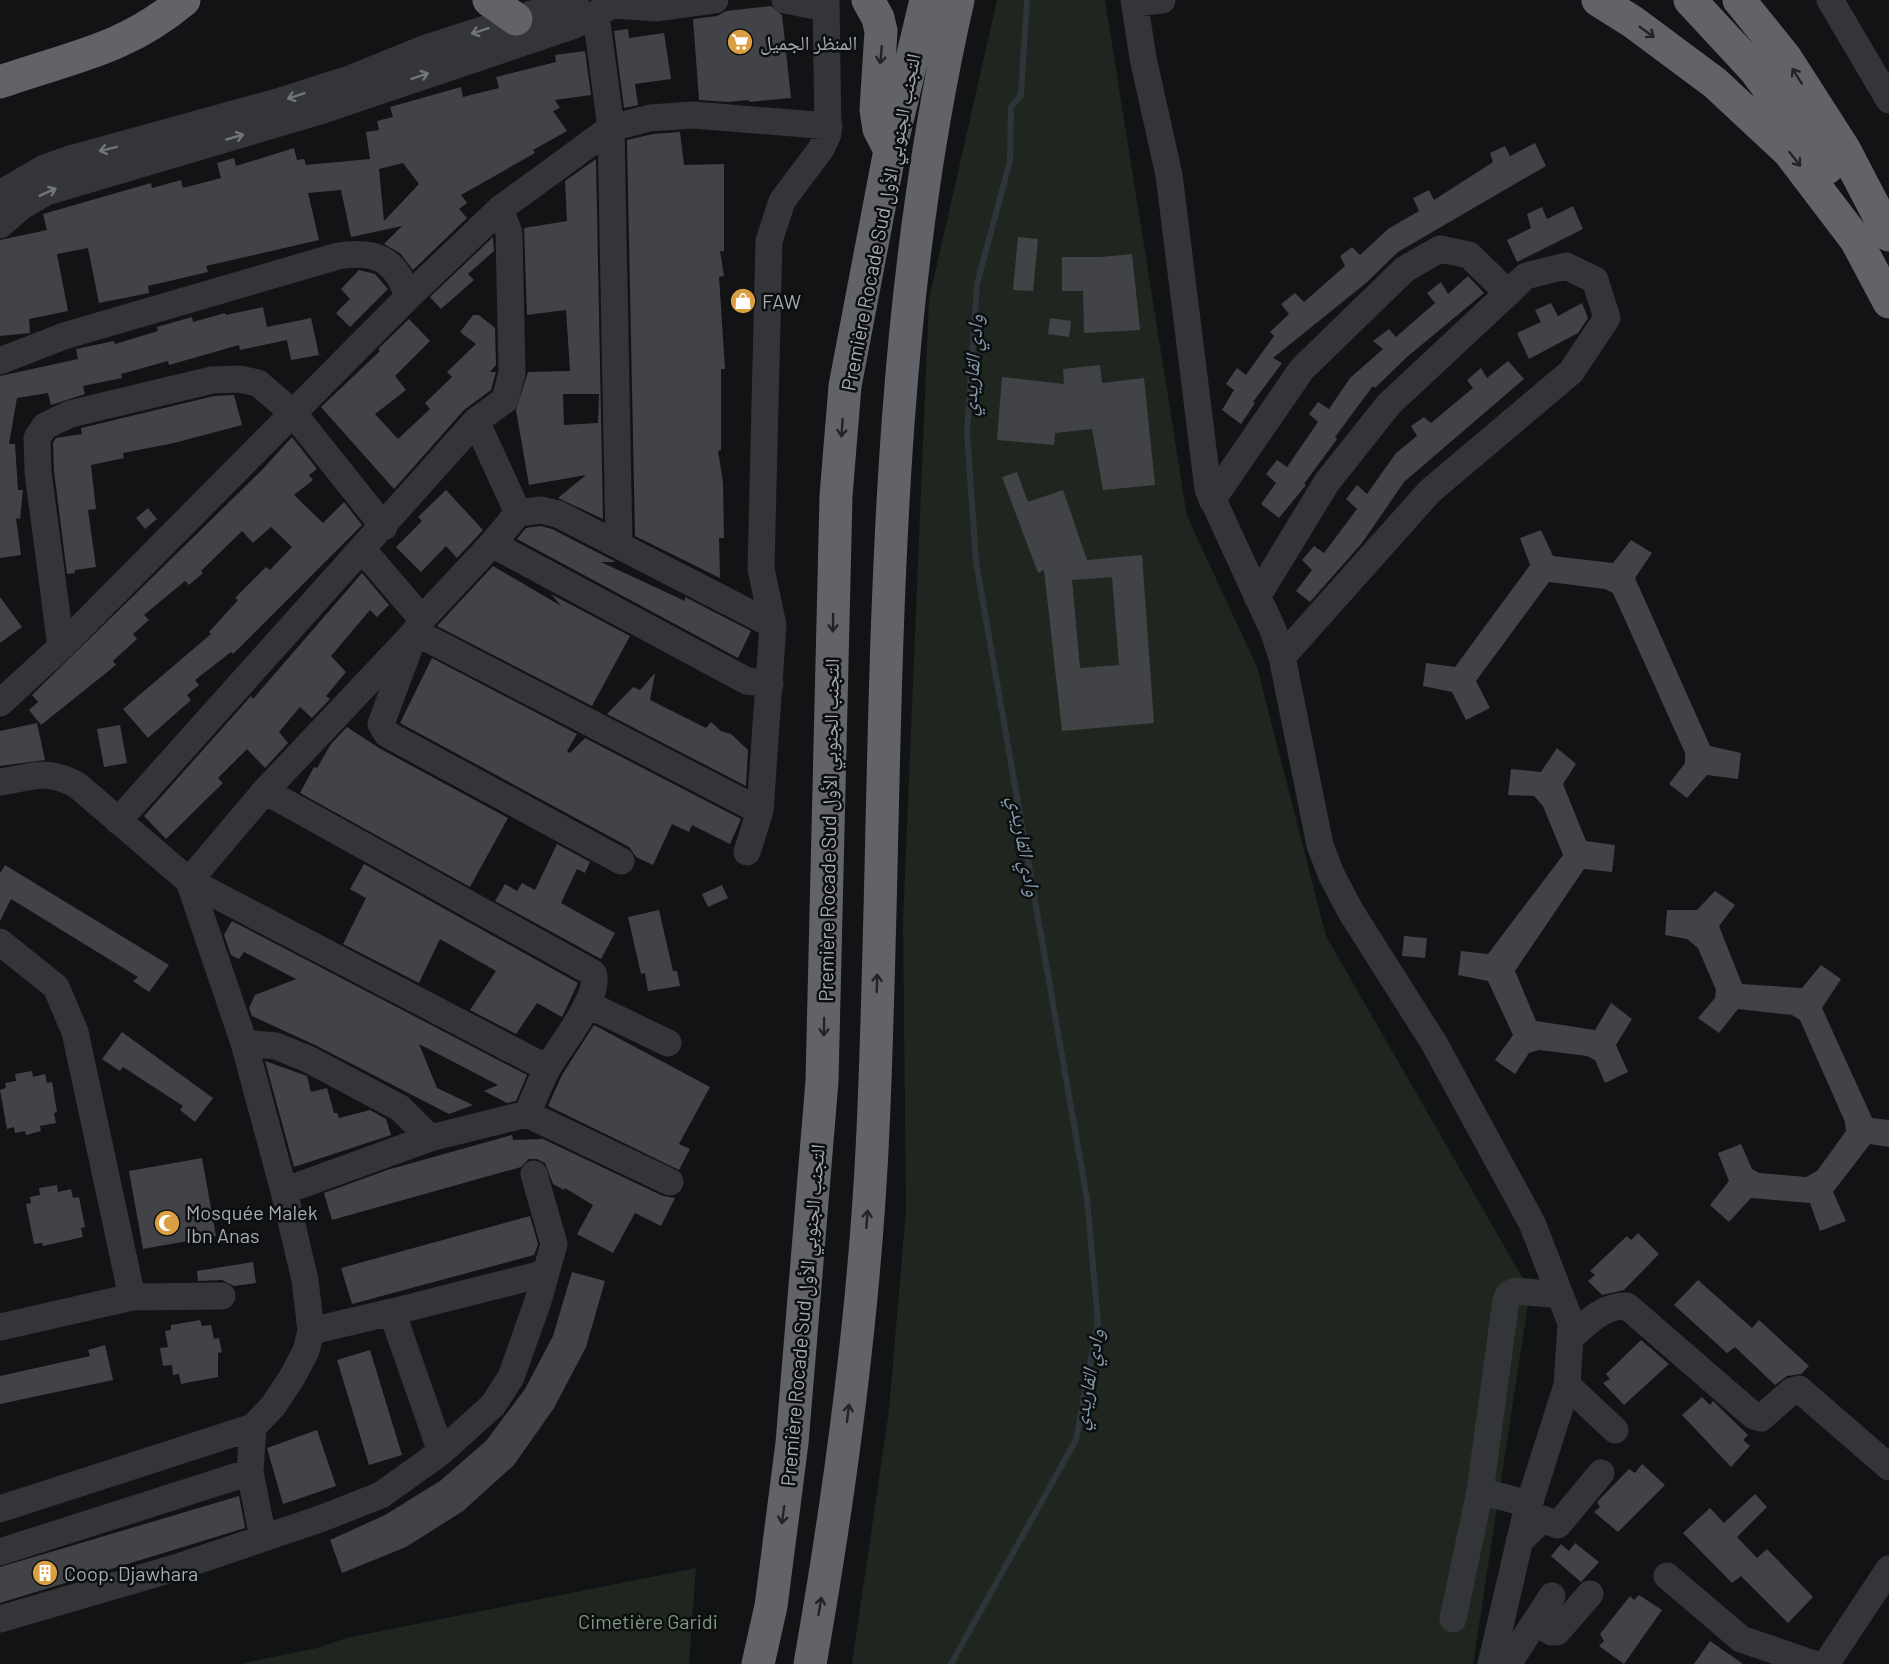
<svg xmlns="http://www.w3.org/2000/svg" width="1889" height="1664" font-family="Barlow,'Noto Naskh Arabic',sans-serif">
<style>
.green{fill:#1f2620}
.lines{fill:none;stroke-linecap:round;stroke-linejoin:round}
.stream{stroke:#2d353b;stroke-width:6}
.building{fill:#424347;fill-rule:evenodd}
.minor{stroke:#343538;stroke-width:27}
.highway{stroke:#616369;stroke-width:33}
.oneway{stroke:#73757c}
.oneway2{stroke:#222326}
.labels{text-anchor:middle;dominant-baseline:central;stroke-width:5;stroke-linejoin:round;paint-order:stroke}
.poi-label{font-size:20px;fill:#a6aab3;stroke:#0d0e0f;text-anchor:start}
.street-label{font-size:20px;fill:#a6aab3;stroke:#0d0e0f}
.park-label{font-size:20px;fill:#7f9b7f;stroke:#0d0e0f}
.water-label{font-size:21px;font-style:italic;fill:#8099aa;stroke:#0d0e0f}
</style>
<rect width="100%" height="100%" fill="#121314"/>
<!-- green -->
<path class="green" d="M997,0H1105L1187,516L1257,667L1326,936L1530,1291L1473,1664H852L889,1410L906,1210L903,922L929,300Z
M696,1568L689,1664H240L317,1648L346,1638Z"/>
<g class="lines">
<!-- stream -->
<path class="stream" d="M951,1664L1076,1440L1098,1322L1087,1199L976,562L967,432L977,284L1010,161L1011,107L1021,95L1027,0"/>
</g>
<!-- building -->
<path class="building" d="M771,6L782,15L791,98L749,102V100L728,102L699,100L693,19L717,16L726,11Z
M628,29L629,38L664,33L671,79L635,84L638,105L624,108L614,31Z
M585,51L591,95L555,100L560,108L553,111L567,131L533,150L535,153L461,195L467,203L459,209L467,218L413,270L400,253L384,244L402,226L351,237L341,190L308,193L319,240L206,266L208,272L148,286L149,293L99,303L88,248L57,254L68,311L29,319L30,333L0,336V240L47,230L43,214L151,183L152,188L181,180L183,188L221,178L217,163L234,158L236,166L294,148L297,160L304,159L306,165L370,159L366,132L379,130L377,121L393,117L390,107L461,87L463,97L499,88L496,77L556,62L555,55ZM403,163L419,184L384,221L379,169Z
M680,132L684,165L724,164V251H720L724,276L719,277L725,369H721V450L718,451L723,483L724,538H719L720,578L635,536L627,140L653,134Z
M1535,143L1546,166L1398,252L1366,283L1273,358L1282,363L1253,402L1255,403L1241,424L1222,410L1234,390L1226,384L1237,368L1246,375L1274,336L1270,332L1289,314L1281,304L1295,293L1304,302L1345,266L1340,256L1352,247L1360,255L1388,229L1419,211L1413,198L1429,190L1434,200L1493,162L1490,153L1505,146L1510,156Z
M596,159L603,519L558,498L586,475L529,485L516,410L528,372L570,371L566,310L527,315L524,228L567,221L565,181ZM563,394H599L598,423L564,425Z
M1573,206L1583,229L1517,262L1507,240L1531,228L1527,214L1542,207L1547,219Z
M493,237L494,251L468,274L474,280L441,309L430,297Z
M1018,237L1038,239L1033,291L1013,290Z
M1132,254L1140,330L1084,333L1083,291H1062V257H1101Z
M359,270L375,274L388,289L350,327L336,313L350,299L341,289Z
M1468,276L1484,293L1407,357L1375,388L1373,386L1335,437L1337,439L1304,484L1306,485L1279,518L1261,504L1276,483L1266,474L1277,460L1287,467L1318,422L1309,414L1318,402L1329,409L1350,378L1383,349L1373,341L1389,329L1396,337L1435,303L1427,293L1441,282L1448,294Z
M1551,303L1558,316L1582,303L1588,318L1578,333L1529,359L1517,333L1541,322L1535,310Z
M263,307L267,327L311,318L319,355L291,360L287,340L240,350L239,345L169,365L168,361L121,374L122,378L83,386L85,394L51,405L48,393L17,398L9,444H15L18,490H23L20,519L16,518L21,555L0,558V376L78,359L76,349L114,341L115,344L158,331L157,327L192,317L193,322L225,313L226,315Z
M473,315H479L495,328L496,365L490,372H496L491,390L464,410L394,489L321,407L380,351L378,349L409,319L430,341L395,376L406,390L375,414L398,439L430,409L425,403L452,377L447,372L476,344L460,332Z
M1050,318L1071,321L1069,337L1048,334Z
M1508,361L1524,379L1404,482L1362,543L1310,602L1296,591L1312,570L1302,560L1314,546L1324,553L1357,509L1346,499L1357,485L1367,494L1396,453L1417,436L1411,426L1424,417L1431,423L1473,388L1467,380L1481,368L1487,378Z
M1100,365L1102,383L1144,378L1155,485L1103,490L1092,429L1055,433L1054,445L997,440L1002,377L1064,384L1063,369Z
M234,395L242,425L174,443L123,453L124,458L91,465L96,509L88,510L96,567L75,570V573L67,574L54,471L53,443L56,438L82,434L81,428L214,396Z
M292,437L317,469L309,475L313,480L294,495L323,523L344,502L362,525L233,654L231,652L195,680L199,685L187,695L191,700L148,738L123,709L211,634L209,632L238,600L235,598L266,567L270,570L292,547L271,527L253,543L242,531L201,571L203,573L189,585L185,581L144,615L149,620L133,634L137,639L113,661L116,665L41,725L29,710L38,702L32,695L262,470Z
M1017,472L1028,502L1063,490L1087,560L1142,555L1154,723L1062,731L1044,570L1038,573L1002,477ZM1112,577L1119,665L1080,668L1072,580Z
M446,490L483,530L457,558L446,546L421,572L396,547L422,521L418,517Z
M148,508L157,519L145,529L136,518Z
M540,526L552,529L616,562H601L685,601V597L751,631L738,658L517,539L526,528Z
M1541,530L1553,556L1613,563L1631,540L1652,553L1635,578L1710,746L1741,753L1738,779L1707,775L1687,798L1669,784L1685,763V753L1613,593L1605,589L1549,582L1476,681L1490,708L1466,720L1452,692L1423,686L1426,663L1455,667L1530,565L1520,538Z
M493,566L561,606L551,594L630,636L592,706L437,626Z
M362,573L389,605L377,617L370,610L331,656L346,672L326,696L330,699L312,718L300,707L279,732L288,743L265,768L247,749L218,778L223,783L166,839L144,816L251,696L253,699Z
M0,597L22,627L0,643Z
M432,658L577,734L567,751L570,753L585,738L741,819L730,844L692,825L689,832L672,824L653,865L636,857L629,847L400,723Z
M655,673L650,700L706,728L711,722L721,731L731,734L748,750L746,786L607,714L633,687L640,690Z
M37,723L45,760L0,766V731Z
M120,725L127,763L104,767L97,729Z
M347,727L379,748L508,818L470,887L300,793L314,767L317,768L331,744Z
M1557,748L1576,764L1563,784L1586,841L1615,845L1612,872L1584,869L1515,971L1536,1021L1595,1030L1611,1003L1632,1019L1616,1045L1628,1072L1605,1083L1595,1060L1587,1056L1539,1050L1529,1053L1515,1074L1495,1060L1513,1035L1488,981L1458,975L1461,951L1488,954L1563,855L1543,806L1534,796L1508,795L1511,769L1541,772Z
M557,844L590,862L585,873L577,869L561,903L615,933L601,959L495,901L505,884L517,891L522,883L535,890Z
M364,864L578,983L562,1017L537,1003L516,1034L470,1010L496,971L440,939L419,983L343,944L366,898L350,889Z
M5,865L169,965L149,992L133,981L138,977L11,899L0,921V873Z
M722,885L728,898L708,907L702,894Z
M1715,891L1735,905L1719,926L1742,984L1802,988L1821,965L1841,979L1822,1008L1872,1118L1889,1120V1147L1870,1144L1833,1192L1846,1221L1820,1231L1810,1203L1751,1198L1729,1222L1710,1205L1729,1181L1718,1153L1741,1144L1752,1169L1759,1173L1806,1177L1817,1171L1846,1131L1845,1122L1800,1020L1792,1015L1738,1009L1719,1033L1698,1018L1715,998L1716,990L1698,948L1687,939L1665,935L1667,910H1697Z
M659,910L673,971H677L680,986L648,991L645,973L641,974L628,917Z
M232,921L527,1075L516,1101L507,1103L484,1091L498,1085L419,1044L437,1088L473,1105L449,1114L315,1045L252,1016L249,1008L255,995L296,979L244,952L239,959L231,955L224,935Z
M1404,936L1427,938L1425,958L1402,956Z
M594,1025L710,1087L679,1144L690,1149L679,1170L548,1106L562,1075Z
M122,1032L213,1098L195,1122L180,1110L183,1106L123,1067L120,1071L102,1059Z
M265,1061L307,1076L311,1092L327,1088L334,1113H337L339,1118L370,1110L386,1119L391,1135L294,1167Z
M32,1071L33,1077L45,1074L47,1083L52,1082L57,1112L54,1113L56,1123L40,1126L41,1131L26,1135L25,1131L15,1133L14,1127L7,1129L0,1090L6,1088L5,1083L16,1081L15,1074Z
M512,1135L513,1140L543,1139L663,1196L675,1198L661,1226L635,1213L613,1253L577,1234L593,1205L565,1188L564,1190L553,1184L545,1163L537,1159H529L521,1167L332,1220L324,1193L387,1170Z
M202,1158L216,1236L143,1249L129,1171Z
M57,1185L58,1192L71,1189L73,1198L79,1197L85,1227L81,1228L83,1237L43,1246L42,1243L34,1244L26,1204L31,1203L30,1197L40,1195L39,1188Z
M530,1216L538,1244L534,1255L352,1304L341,1268Z
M1638,1233L1659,1254L1624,1290L1602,1295L1588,1281L1595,1275L1590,1271L1627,1236L1631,1240Z
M253,1262L256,1283L234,1286L222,1280L198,1281L197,1271Z
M572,1272L605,1281L586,1347L554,1408L514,1465L463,1511L406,1547L342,1573L330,1540L385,1515L440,1481L486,1441L525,1389L553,1336Z
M1698,1280L1752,1328L1759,1320L1809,1366L1801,1374L1787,1376L1775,1385L1735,1347L1727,1353L1674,1305Z
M200,1320L202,1326L211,1325L214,1339L219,1338L222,1352L218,1353V1377L181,1384L179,1374L173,1375L172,1365L163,1366L160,1348L168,1347L165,1331L171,1330V1325Z
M1641,1340L1669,1364L1624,1405L1603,1383L1610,1379L1606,1374Z
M105,1345L113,1380L0,1404V1376L90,1356L88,1350Z
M370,1350L402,1455L369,1465L337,1360Z
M1702,1397L1710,1405L1713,1401L1748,1435L1743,1440L1750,1446L1731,1467L1682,1415Z
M317,1430L336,1486L283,1504L267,1448Z
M1642,1464L1665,1485L1618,1532L1594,1512L1600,1507L1597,1502L1629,1469L1635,1473Z
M1755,1494L1767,1507L1737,1537L1757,1558L1767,1549L1813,1597L1788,1623L1741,1576L1732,1583L1683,1533L1710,1508L1724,1523Z
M239,1496L245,1528L0,1603V1567Z
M1575,1543L1599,1562L1581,1582L1551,1556L1561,1544L1569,1551Z
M1639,1595L1662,1610L1624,1664L1599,1646L1604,1641L1600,1634L1630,1596L1634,1600Z
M1710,1641L1743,1664H1694Z"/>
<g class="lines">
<!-- minor -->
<path class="minor" d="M785,0L825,8
M1134,0L1143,58L1169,175L1208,489L1273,630L1282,657L1320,845L1331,874L1351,912L1434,1043L1532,1223L1571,1323L1567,1385L1526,1514L1491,1664
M1830,0L1889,100
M1135,3L1162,0
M612,5L657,8L715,0
M596,15L611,128L619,544
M0,194L44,168L70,159L277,102L352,78L426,48L575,0
M0,225L22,206L46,192L320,111L572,26L622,0
M0,361L64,336L338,256C376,250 396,259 408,297
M476,421L518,513
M1212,500L1302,369L1405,269L1440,249L1469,255L1508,293
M492,544L747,681L770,684
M363,550L422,619
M1257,597L1327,482L1389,404L1526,276L1566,266L1595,280L1607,318L1571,372L1430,491L1282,657
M61,647L38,472L37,438L45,426L70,414L212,380L239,379L258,383L293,413L384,527
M0,703L61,647L408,297L500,209L611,128L650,118L693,115L829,126
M0,782C33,777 45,768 77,785L189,881L244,1043L284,1191L305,1280L311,1331L306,1351L291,1379L273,1406L253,1427L0,1509
M265,791L593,973C602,996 560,1046 548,1067C540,1082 534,1099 527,1114
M118,821L476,421L505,400L512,373L509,233L500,209
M747,852L760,811L773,625L761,569L769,241L782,201L821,149L828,134L826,0
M621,861L387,734L381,724L415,632L760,811
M0,942L56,987L75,1032L132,1297L0,1327
M587,1004L668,1043
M244,1043L276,1046L308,1059L400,1108L430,1138
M547,1068L189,881L265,791L415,632L422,619L492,544L518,513L541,510L558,514L773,625
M284,1191L430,1138L527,1114L670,1182
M132,1297L222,1296
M392,1312L546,1273
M1570,1338C1587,1323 1603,1305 1627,1306L1754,1416L1761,1418L1792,1391L1799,1389L1889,1467
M1567,1385L1615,1430
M253,1427L250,1472L263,1538
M441,1452L493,1405L511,1377L538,1301L554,1244L534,1174
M1480,1491L1506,1300L1509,1294L1516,1291L1560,1295
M1519,1542L1542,1519L1558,1525L1601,1473
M0,1552L250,1472
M1667,1576L1741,1639L1814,1664
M0,1619L175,1568L320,1519L381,1495L441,1452L392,1312L311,1331
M1453,1619L1480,1491L1529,1504
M1535,1622L1552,1632H1557L1590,1594
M1508,1664L1552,1596
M1826,1664L1889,1569"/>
<!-- highway -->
<path class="highway" d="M489,0L516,19
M868,0L878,18L881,31L876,110L879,129L890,150
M1598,0L1633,22L1715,83L1789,152L1856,240L1889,302
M1690,0L1755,70L1827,168
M1739,0L1785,57L1844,149L1889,235
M0,82C70,57 123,51 184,0
M758,1664L771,1606L792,1443L822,1081L836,496L845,386L890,150L926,0
M810,1664C841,1488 865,1309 873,1130C890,753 873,370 958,0"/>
</g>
<!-- one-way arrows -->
<defs><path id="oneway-shaft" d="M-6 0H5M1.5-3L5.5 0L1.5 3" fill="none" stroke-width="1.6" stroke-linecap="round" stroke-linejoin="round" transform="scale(1.5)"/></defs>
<g class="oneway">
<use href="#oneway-shaft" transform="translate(480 31) rotate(162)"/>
<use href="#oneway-shaft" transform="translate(420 76) rotate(-19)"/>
<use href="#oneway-shaft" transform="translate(296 96) rotate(162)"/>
<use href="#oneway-shaft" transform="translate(235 137) rotate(-16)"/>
<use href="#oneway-shaft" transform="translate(108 149) rotate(166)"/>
<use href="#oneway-shaft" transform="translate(48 192) rotate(-24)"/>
</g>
<g class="oneway2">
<use href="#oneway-shaft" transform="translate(1647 32) rotate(36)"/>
<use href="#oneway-shaft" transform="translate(881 55) rotate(95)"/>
<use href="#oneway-shaft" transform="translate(1797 76) rotate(-122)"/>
<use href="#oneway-shaft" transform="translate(1795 159) rotate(52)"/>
<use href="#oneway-shaft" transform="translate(842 428) rotate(94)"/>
<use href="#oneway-shaft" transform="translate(833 623) rotate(91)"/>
<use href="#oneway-shaft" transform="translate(877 983) rotate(-88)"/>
<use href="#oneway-shaft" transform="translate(824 1027) rotate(91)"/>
<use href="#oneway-shaft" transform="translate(867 1219) rotate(-86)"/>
<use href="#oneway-shaft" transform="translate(848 1413) rotate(-83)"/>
<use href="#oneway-shaft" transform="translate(783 1515) rotate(98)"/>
<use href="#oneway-shaft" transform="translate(820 1606) rotate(-80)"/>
</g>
<!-- icons -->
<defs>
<g id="supermarket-disc" transform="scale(1.35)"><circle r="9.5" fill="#db9f43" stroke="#0d0e0f"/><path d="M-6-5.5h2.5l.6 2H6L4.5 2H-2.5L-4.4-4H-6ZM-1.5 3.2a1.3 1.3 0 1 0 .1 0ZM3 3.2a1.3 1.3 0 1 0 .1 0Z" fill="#fff"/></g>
<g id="shop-disc" transform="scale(1.35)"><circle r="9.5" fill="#db9f43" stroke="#0d0e0f"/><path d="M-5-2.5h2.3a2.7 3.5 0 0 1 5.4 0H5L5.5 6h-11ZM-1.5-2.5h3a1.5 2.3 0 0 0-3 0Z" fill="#fff"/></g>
<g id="mosque-disc" transform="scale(1.35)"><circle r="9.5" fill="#db9f43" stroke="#0d0e0f"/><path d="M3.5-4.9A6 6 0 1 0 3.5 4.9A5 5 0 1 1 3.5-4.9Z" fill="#fff"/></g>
<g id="building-disc" transform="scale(1.35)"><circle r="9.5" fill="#db9f43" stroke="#0d0e0f"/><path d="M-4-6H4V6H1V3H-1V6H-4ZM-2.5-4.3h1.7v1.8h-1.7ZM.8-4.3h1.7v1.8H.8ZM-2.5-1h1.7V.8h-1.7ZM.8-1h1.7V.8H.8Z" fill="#fff"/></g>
</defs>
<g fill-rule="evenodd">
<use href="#supermarket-disc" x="740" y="42"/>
<use href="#shop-disc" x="743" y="301"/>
<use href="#mosque-disc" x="167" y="1223"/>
<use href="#building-disc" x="45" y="1573"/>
</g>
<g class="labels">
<!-- poi labels -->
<g class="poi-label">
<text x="760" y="42">المنظر الجميل</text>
<text x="762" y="301">FAW</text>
<text x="186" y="1212">Mosquée Malek<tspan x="186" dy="23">Ibn Anas</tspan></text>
<text x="64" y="1573">Coop. Djawhara</text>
</g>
<!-- street labels -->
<g class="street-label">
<text transform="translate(880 222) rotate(-79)">Première Rocade Sud التجنب الجنوبي الأول</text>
<text transform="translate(828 830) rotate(-89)">Première Rocade Sud التجنب الجنوبي الأول</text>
<text transform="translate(802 1315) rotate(-85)">Première Rocade Sud التجنب الجنوبي الأول</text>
</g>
<!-- park labels -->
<g class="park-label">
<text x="648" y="1621">Cimetière Garidi</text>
</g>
<!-- water labels -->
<g class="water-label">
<text transform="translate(971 365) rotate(-86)">وادي القاريدي</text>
<text transform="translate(1026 846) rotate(80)">وادي القاريدي</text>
<text transform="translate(1087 1379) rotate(-80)">وادي القاريدي</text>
</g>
</g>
</svg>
